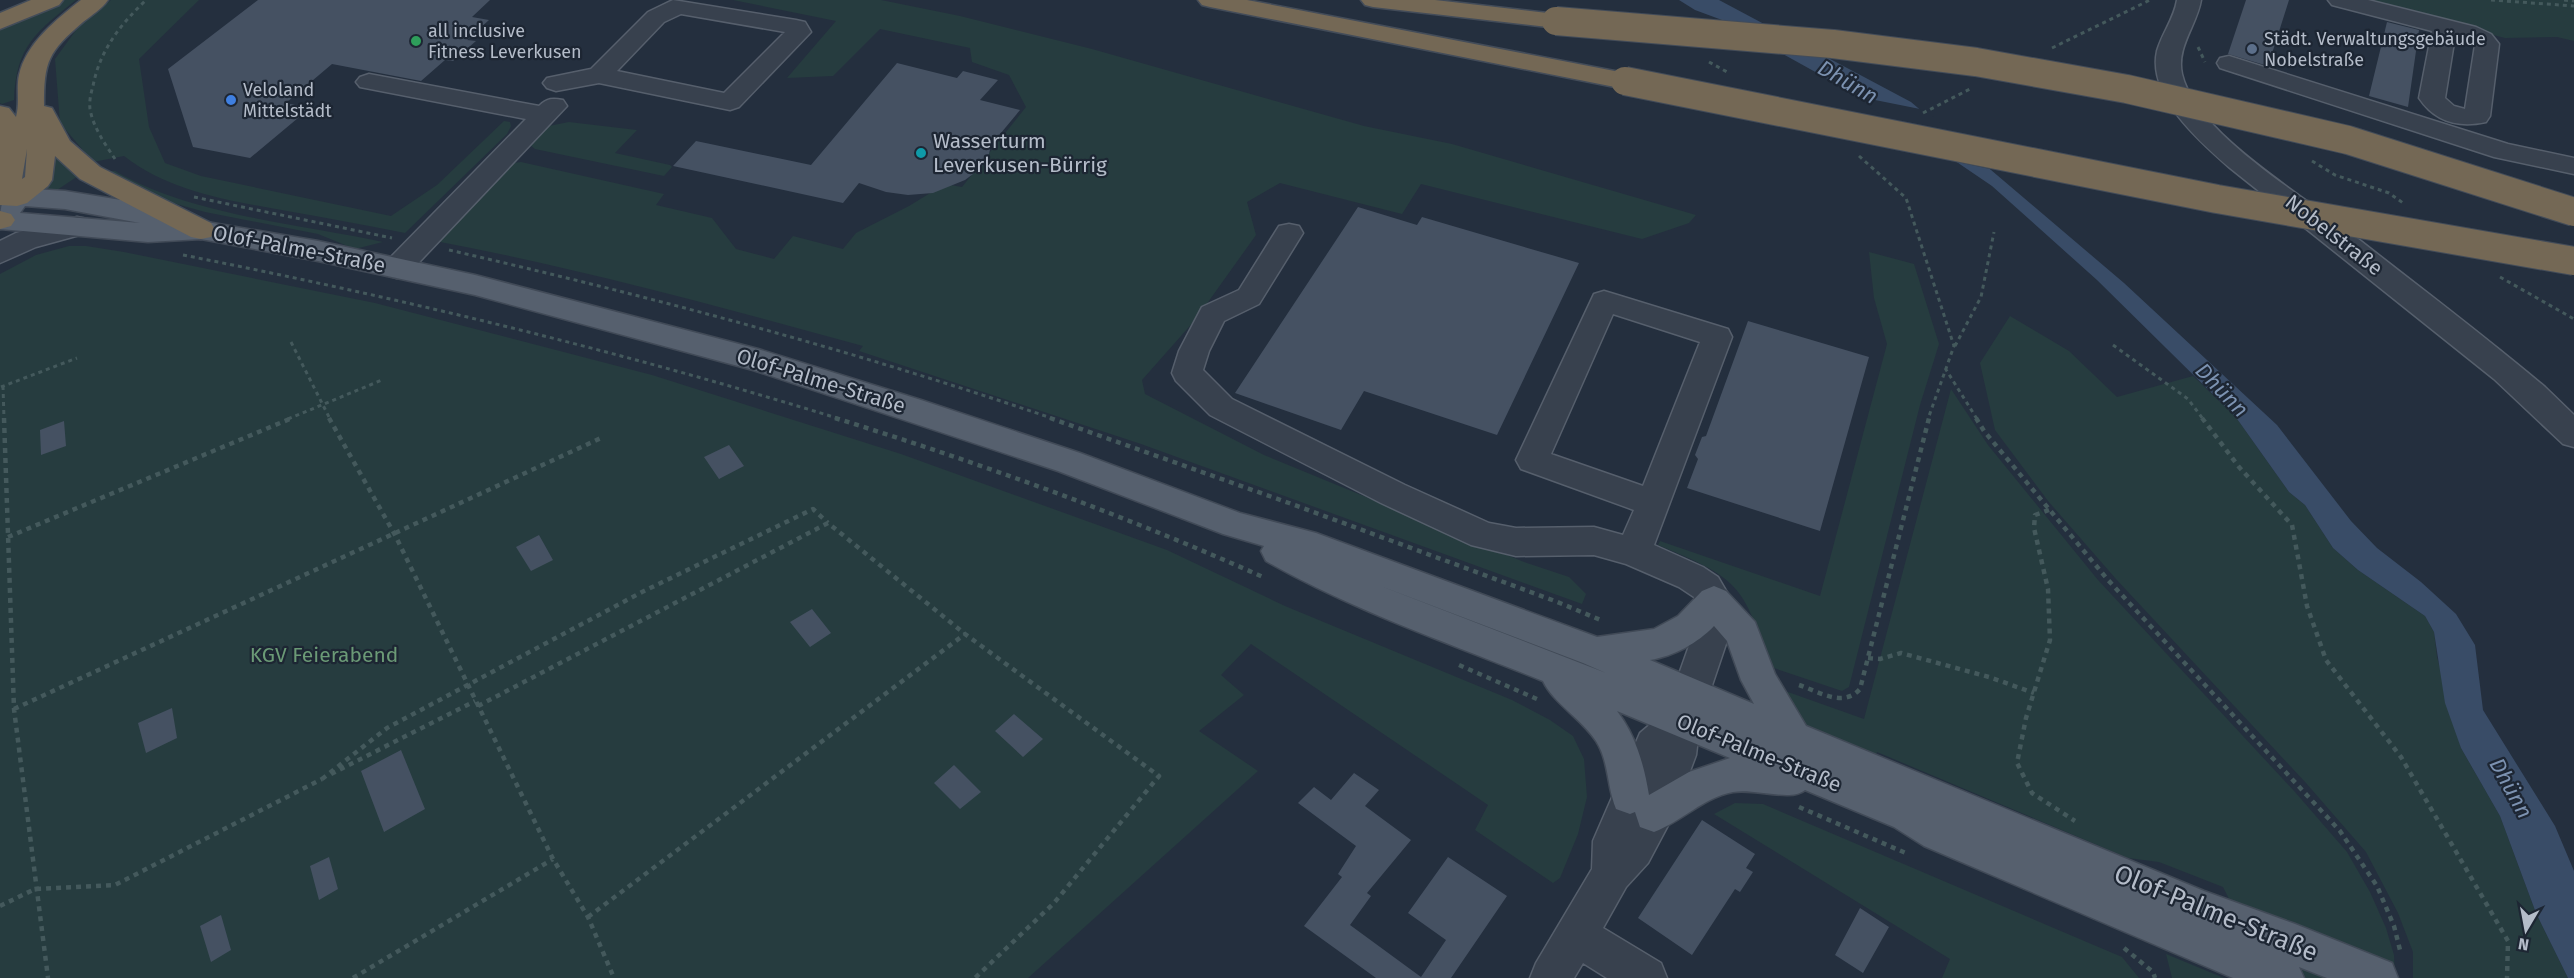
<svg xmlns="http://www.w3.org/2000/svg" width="2574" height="978" font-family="'Fira Sans',sans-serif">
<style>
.green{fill:#263c3f}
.water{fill:#394c67}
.pier{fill:#242f3e}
.building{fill:#455162}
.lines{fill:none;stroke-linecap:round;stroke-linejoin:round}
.minor-casing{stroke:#565f6c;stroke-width:3}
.major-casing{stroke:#414a57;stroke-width:3}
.highway-casing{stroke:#434c59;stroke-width:3}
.path-far1{stroke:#44595c;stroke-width:3;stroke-dasharray:4 4;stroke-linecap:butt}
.path{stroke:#44595c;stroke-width:4.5;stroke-dasharray:5 5;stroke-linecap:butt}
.minor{fill:#38414e;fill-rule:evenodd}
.major{fill:#56606e;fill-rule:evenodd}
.highway{fill:#746855;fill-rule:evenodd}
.highway-bridge-casing{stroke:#434c59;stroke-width:30;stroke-linecap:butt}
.highway-bridge{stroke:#746855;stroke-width:28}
.leisure-dot{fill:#2e9e5b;stroke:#1d2633;stroke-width:2}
.service-dot{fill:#5c6f8a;stroke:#1d2633;stroke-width:2}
.shop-dot{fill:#3f7fe0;stroke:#1d2633;stroke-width:2}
.culture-dot{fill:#0f9aa8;stroke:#1d2633;stroke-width:2}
.labels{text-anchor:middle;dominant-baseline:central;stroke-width:4.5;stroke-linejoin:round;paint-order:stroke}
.far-poi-label{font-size:18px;fill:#b4bcc9;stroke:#1d2633;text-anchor:start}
.poi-label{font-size:21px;fill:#b4bcc9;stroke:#1d2633;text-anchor:start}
.street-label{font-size:21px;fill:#b4bcc9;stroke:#1d2633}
.park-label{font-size:21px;fill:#6b9a76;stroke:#1d2633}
.water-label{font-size:22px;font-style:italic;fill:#7c92b1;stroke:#1d2633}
.near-street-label{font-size:26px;fill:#b4bcc9;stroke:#1d2633}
</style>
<rect width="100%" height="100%" fill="#242f3e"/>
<!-- green -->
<path class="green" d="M65,0H76C36,32 16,46 14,100L2,104L0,103V28Z
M111,0H199L139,59L149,127L165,163L201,176L391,216L437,185L504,121L510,122L511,126L507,134L405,233C366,225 327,218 287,211C231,201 170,192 124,156L93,162L60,123L55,59L79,26Z
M733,0H881L960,16L1092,49L1364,126L1452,144L1696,215L1689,223L1642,239L1421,184L1402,214L1280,183L1247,202L1256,235L1196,319L1142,380L1145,394L1264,455L1524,562L1569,577L1586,594L1582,604L1141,444L859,351L863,346C721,307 579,268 435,241L513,163L521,162L664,194L656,205L712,218L736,249L774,259L793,236L843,249L856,233L909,206L945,184L962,187L1026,107L1009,75L972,62L970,48L880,29L833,76L787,78L836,21Z
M2355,0H2574V41L2557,37L2505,38Z
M569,122L637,130L615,153L670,165L672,167L664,176L535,149L530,145L549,126Z
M54,155L78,176L57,190H43Z
M106,171H115C193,216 297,223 383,242L355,249L318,234L205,212L166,201Z
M69,246H86L124,252L375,303L652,375L901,454L1167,550L1285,606L1512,700L1550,720L1573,736L1584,759L1587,797L1578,834L1560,878L1553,883L1475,830L1488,805L1251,644L1221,675L1244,695L1199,731L1258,771L1028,978H0V274L36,255Z
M1869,252L1914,264L1939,344L1920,405L1849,687L1842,691L1768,666C1746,584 1735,577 1658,545L1660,541L1820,596L1887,344L1874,298Z
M2010,316L2069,351L2117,397L2193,376L2235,416L2289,492L2305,505L2333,548L2358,570L2425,616L2434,632L2437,657L2461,748L2500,816L2536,913L2568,978H2413V952L2398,913L2366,852L2306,783L2116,579L2048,501L1995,430L1980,363Z
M1951,389L1988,445L2098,580L2295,792L2347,852L2370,892L2386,928L2394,955L2395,978H2269L2223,887L2159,862L2128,858L1877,752L1876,757L1824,736L1802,723L1777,691L1788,692L1864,719Z
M1735,803L1763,804L2122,957L2139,978H1942L1950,959L1714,814Z
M2166,954L2224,978H2172Z"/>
<!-- water -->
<path class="water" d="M1679,0H1719L1911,102L2124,283L2277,425L2351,521L2377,548L2421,582L2456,614L2475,645L2483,710L2555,826L2574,871V978H2568L2536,913L2500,816L2461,748L2445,703L2434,632L2425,616L2358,570L2333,548L2305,505L2289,492L2235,416L2097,280L1992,186L1864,99L1722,20L1695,10Z"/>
<!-- pier -->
<path class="pier" d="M1850,95L1925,110L1995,170L1948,160L1907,131Z"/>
<!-- building -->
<path class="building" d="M258,0H490L472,17L489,20L467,40L476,41L453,61L445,60L421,81L332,64L286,103L310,108L250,158L193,147L168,69Z
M2246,0H2289L2268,66L2228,54Z
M2387,22L2419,30L2408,107L2369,96Z
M897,63L957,78L963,71L998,80L980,100L1020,110L991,145L989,154L981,168L965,180L933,193L908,195L886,192L859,183L843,203L673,166L696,141L811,165Z
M1358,207L1417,225L1422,217L1579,263L1497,435L1364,391L1341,430L1235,393Z
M1748,321L1869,357L1820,531L1687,488L1698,459L1695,455L1702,437L1706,436Z
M64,421L66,446L41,455L40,430Z
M729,445L744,466L719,479L704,457Z
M539,535L553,560L531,571L516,547Z
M812,609L831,633L810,647L790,622Z
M172,708L177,738L146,753L138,723Z
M1014,714L1043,739L1023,757L995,731Z
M401,750L425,809L384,832L361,771Z
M954,765L981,792L960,809L934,783Z
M1354,773L1379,790L1365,806L1411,840L1367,893L1371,896L1350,925L1421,977L1446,940L1408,913L1448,857L1507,896L1451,978H1376L1304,926L1342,877L1338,874L1356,846L1298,803L1314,787L1331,800Z
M1702,820L1755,854L1746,868L1753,872L1740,892L1735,889L1692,955L1638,918Z
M329,857L338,889L319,900L310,866Z
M1860,908L1889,927L1863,973L1835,955Z
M221,915L231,950L211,962L200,926Z"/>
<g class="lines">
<!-- minor casing -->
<g class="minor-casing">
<path id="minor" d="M673,0L796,20L805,22L811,32L739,107L730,110L599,83L556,91L547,88L543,83L547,78L591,69L648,12ZM681,14L785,32L724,93L617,71L664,22Z
M2177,0H2201C2197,25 2176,47 2182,74C2195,132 2302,195 2348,231C2414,283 2481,333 2545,387L2574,415V447L2563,444L2494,379L2230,168C2200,142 2147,96 2157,51C2162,33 2174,19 2177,0Z
M2328,0H2368L2476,27L2491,34L2499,44L2490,116L2486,122C2459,128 2435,122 2419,98L2432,31L2332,5ZM2455,36L2475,45L2465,109L2454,106L2445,98Z
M2229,56L2508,144L2574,158V174L2494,157L2220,68L2217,63L2220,58Z
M369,74L539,106C547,98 553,98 563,100L567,106L407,275L397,278L387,275L383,268L387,261L526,119L360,87L356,82L360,77Z
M77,217L87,219L91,226L87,233L36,247L0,263V241L16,233Z
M1289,224L1299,226L1303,233L1259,304L1224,321L1209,351L1203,370L1232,399L1405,485L1489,523L1516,528L1594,527L1623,535L1634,510L1521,469L1516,460L1594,294L1604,291L1614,294L1728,329L1732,337L1654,545L1703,567L1718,577L1732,601V626L1700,721L1696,755L1674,814L1648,863L1626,887L1603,928L1661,963L1667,978H1607L1583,963L1574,978H1530L1536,963L1592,869L1593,841L1640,733L1666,711L1696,626V602L1694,597L1679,587L1626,564L1594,555L1516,556L1471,545L1381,503L1210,415L1176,381L1172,373L1179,351L1202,307L1239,290L1279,226ZM1613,314L1700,342L1643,486L1551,454Z"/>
</g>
<!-- major casing -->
<g class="major-casing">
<path id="major" d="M17,188L65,191L121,200L201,221L318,241L475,275L758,349L921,400L1080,453L1240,513L1316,533L1597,637L1654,629L1678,616L1702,591L1714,586L1726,591L1755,622L1775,674L1806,726L2204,891L2295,924L2392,963L2398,978H2327L2299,967L2304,978H2233L1924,846L1894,827L1805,790C1791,802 1755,788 1733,792C1704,797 1681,822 1654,832L1640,827L1635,812L1630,814L1616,809C1607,787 1609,761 1596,741C1581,718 1554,704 1543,681C1449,643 1354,611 1266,561L1261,551L1264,546L1223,534L1058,471L753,370L475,295L318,261L201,239L148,242L0,229C0,210 0,194 17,188ZM25,206L65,209L140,223L20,213ZM1378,585L1583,663L1606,673ZM1714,626L1727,641L1741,680L1754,704L1650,660C1674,656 1698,643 1714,626ZM1617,711L1730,758L1689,772L1649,795C1644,765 1636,736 1617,711Z"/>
</g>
<!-- highway casing -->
<g class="highway-casing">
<path id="highway" d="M31,0H63L59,5L0,29V13Z
M81,0H108C102,9 92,15 83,22C48,52 44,61 44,106L52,108L70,141L100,167L211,223L215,230L211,237L201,239L191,237L80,179L55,156L52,180L48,186L27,203L17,206L0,205V106L9,108L16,117C20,103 16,88 19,75C26,43 57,19 81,0ZM27,149L25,177L22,179Z
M1198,0H1247L1625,73L1634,76L1638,81L1634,86L1625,89L1210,7L1202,5Z
M1361,0H1435L1556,14L1565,16L1568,21L1565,26L1556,28L1373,7L1365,5Z
M0,211L11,214L15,220L11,226L0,229Z"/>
</g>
<!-- path-far1 -->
<path class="path-far1" d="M2491,0L2574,6
M2564,0L2574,1
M2198,47L2205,62
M2052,48L2150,0
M1709,62L1729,73
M1923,113L1970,89
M1859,156L1906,198L1954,346L1928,419
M115,159C105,144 93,127 90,109C89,101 91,93 93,86C100,50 120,25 146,0
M2312,161L2335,175L2389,193L2403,203
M194,197L392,238
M449,250C653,297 856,351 1054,419
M183,255C405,299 624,352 840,419
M2500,277L2574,319
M291,342L330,419
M2113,345L2188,399L2203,419
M1955,346L1981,297L1994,232
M1945,368L1977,419
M3,386L4,419
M1,387L77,358
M288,419L382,380"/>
<!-- path -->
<path class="path" d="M4,418L14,709L48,978
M329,418L395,535L553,859L588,917L614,978
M835,418C980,463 1124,515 1263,577
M1050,418L1289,503L1555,601L1603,621
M1976,418L1984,431L2108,580L2340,831L2377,886L2394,926L2401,954
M2202,418L2239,467L2292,525L2307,606L2326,660L2401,757L2508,941L2507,978
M2049,510L2035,515L2034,528L2048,589L2050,640L2026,718L2017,763L2032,793L2075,821
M8,537L292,418
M1868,658L1880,659L1901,653L1989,677L2034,693
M1459,665L1537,699
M1799,685C1820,692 1843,708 1860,689L1929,418
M478,706L828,523L965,634
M14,709L601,438
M331,774L475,701
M322,779L387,728L642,592L813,509L828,523
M1799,807L1908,854
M0,906L35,889L115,885L322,779
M588,917L965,634L1159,776L1054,903L975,978
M2124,948L2153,972L2155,978
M353,978L553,859"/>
<!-- minor -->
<use href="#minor" class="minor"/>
<!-- major -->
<use href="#major" class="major"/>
<!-- highway -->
<use href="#highway" class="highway"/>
<!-- highway-bridge casing -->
<g class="highway-bridge-casing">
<path id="highway-bridge" d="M1556,21L1833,44L1976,62L2127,89L2348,140L2574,212
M1625,81L2217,199L2574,261"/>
</g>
<!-- highway-bridge -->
<use href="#highway-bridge" class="highway-bridge"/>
</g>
<!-- markers -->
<circle class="leisure-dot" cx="416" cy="41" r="6"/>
<circle class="service-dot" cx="2252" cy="49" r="6"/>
<circle class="shop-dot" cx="231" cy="100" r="6"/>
<circle class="culture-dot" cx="921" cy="153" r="6"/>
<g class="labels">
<!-- far-poi labels -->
<g class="far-poi-label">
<text x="428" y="31">all inclusive<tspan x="428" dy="21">Fitness Leverkusen</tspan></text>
<text x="2264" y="39">Städt. Verwaltungsgebäude<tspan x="2264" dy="21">Nobelstraße</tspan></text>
<text x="243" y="90">Veloland<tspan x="243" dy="21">Mittelstädt</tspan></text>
</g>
<!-- poi labels -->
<g class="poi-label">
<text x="933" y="141">Wasserturm<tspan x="933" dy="24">Leverkusen-Bürrig</tspan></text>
</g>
<!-- street labels -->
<g class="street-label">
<text transform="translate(2334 235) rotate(38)">Nobelstraße</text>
<text transform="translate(299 249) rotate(11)">Olof-Palme-Straße</text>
<text transform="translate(821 381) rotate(17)">Olof-Palme-Straße</text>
<text transform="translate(1759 753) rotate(22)">Olof-Palme-Straße</text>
</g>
<!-- park labels -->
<g class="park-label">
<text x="324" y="655">KGV Feierabend</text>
</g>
<!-- water labels -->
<g class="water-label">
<text transform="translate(1848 82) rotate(30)">Dhünn</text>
<text transform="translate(2222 390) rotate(46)">Dhünn</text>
<text transform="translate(2511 788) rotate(61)">Dhünn</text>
</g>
<!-- near-street labels -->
<g class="near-street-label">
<text transform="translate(2216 913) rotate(22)">Olof-Palme-Straße</text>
</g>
</g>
<!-- north arrow -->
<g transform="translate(2526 930) rotate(190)" stroke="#1d2633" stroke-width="4.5" paint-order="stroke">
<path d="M0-4.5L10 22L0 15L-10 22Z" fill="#b4bcc9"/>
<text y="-9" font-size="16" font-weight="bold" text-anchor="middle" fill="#b4bcc9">N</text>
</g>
</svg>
